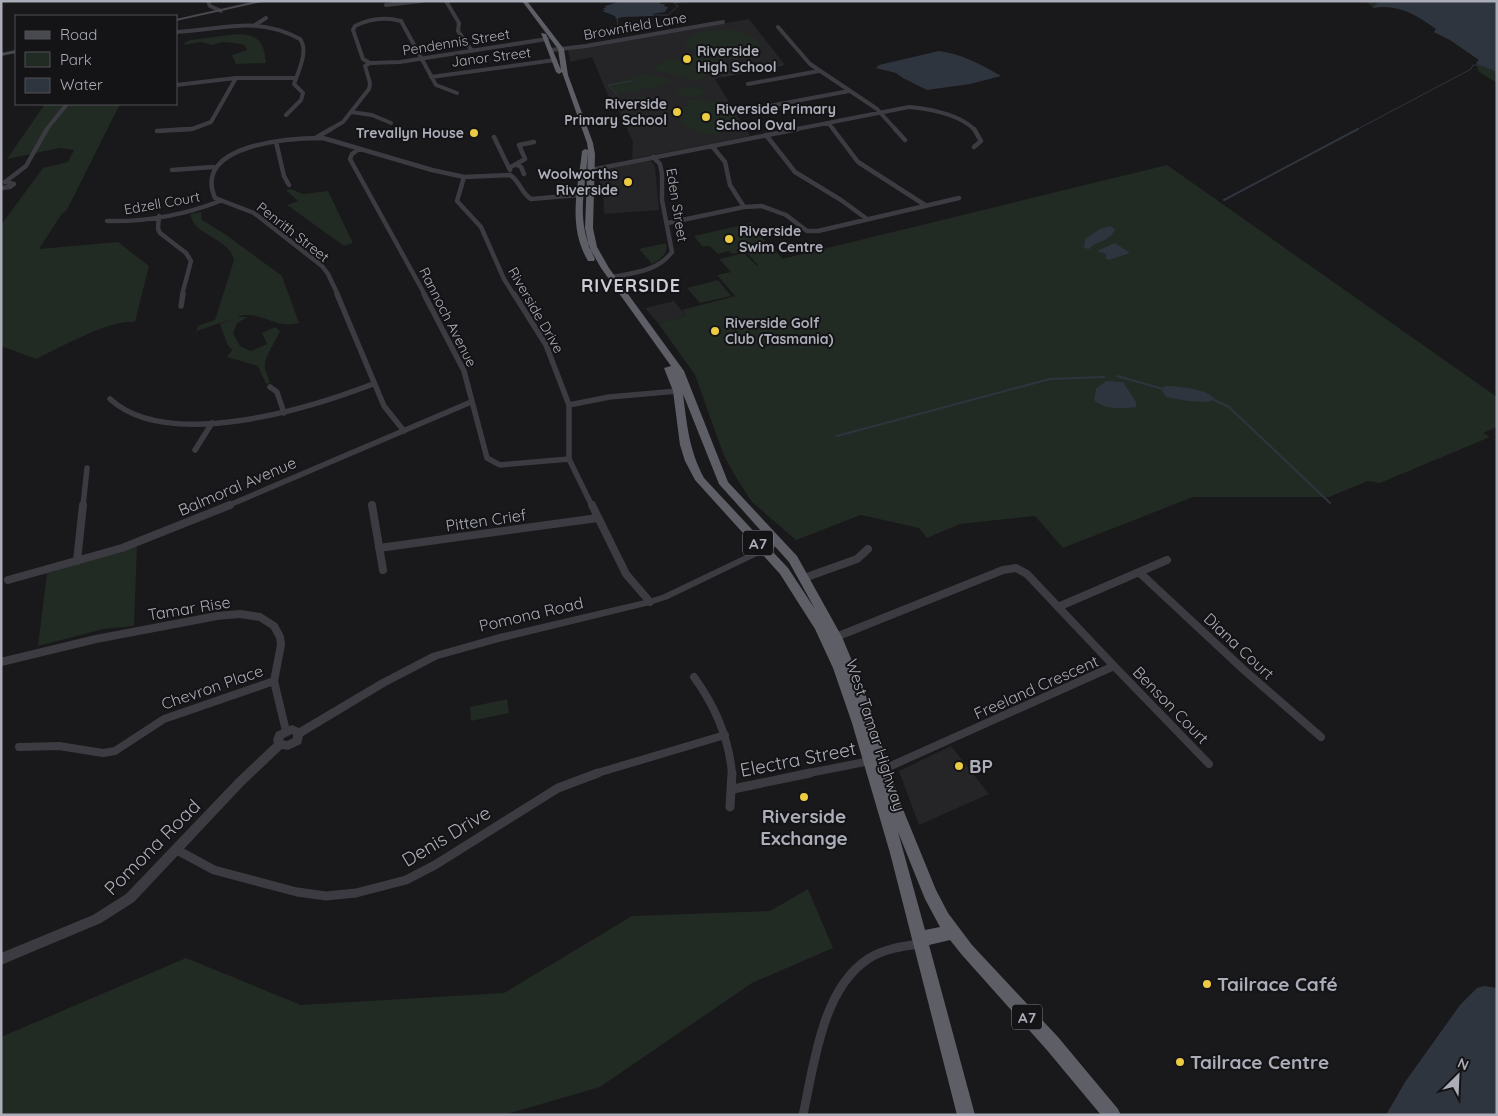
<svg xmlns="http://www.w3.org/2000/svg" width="1498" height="1116" font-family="Quicksand,sans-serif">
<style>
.built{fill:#252427}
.green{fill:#222a24}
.water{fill:#2f353e}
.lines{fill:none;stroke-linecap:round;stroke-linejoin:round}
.stream-far1{stroke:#2f353e;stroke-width:1}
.stream{stroke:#2f353e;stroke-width:2}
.minor-far4{stroke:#3b3b41;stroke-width:4}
.minor-far3{stroke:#3b3b41;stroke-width:4.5}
.minor-far2{stroke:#3b3b41;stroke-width:5.5}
.minor-far1{stroke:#3b3b41;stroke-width:8}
.minor{stroke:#3b3b41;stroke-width:9}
.tertiary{fill:#3b3b41;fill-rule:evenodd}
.secondary{fill:#48484f;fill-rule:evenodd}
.trunk{fill:#5e5e67;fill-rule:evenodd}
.poi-dot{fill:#eacb41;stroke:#141315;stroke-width:2}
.labels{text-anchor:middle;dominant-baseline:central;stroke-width:4;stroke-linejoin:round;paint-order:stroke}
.far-street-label{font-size:14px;fill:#abadb9;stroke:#141315}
.far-poi-label{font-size:14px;font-weight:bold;fill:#abadb9;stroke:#141315;text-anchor:start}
.shield{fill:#141315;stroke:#7e7f88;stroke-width:1}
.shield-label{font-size:15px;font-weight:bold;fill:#abadb9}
.street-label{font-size:16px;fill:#abadb9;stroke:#141315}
.far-district-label{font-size:18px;font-weight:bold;letter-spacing:1px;fill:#cccdd6;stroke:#141315}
.near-street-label{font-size:19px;fill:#abadb9;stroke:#141315}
.near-poi-label{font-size:19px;font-weight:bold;fill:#abadb9;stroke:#141315;text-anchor:start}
</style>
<rect width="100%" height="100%" fill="#19181a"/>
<!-- built -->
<path class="built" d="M749,19L785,65L715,79L750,136L632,159L633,142L614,100H610L592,57L570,62L568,50Z
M647,161L652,162L655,167L659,210L604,214L603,189L600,188L599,171Z
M674,301L686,316L658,323L645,308Z
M951,746L989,794L919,825L899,771Z"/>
<!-- green -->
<path class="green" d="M1366,1H1397L1497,57V83L1479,72L1476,63L1479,60L1450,40L1434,32L1436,29C1422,19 1405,8 1389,6C1384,5 1378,7 1373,8Z
M713,30C728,29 747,30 759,41L760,50C748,67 698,57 685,45V39L695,33Z
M237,34C260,35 264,43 266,63L236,64L232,55L247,50L244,45L234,43L222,42L213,45L200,42L184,45L185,42L190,40Z
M694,54L729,63L697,81L651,69L670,58L680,61Z
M645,73L672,80L658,87L615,95L607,85Z
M699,86L706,94L682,98L675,89Z
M645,96L651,105L628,108L623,99Z
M698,99L704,100L705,103L713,101L723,104L722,107L730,110L735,119C723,156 648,116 692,104L688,103L687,101Z
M45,104H120L67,210L61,215L39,249L118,242L149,266L135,322C110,319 60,348 36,359L1,346V225L43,168L68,162L74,150L60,148L7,159Z
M1167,165L1497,397V427L1483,433L1490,437L1380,483L1368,481L1329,497H1193L1063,548L1035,516L960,524L927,538L919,528L861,515L796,540L752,502L737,479L724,456L695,375L658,323L686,316L682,310L735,296L717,275L731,272L719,259L744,253L757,266L758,265L747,253L772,246L782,259Z
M291,189L303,194L328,191L353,243L344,246L287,205L298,201L286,190Z
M201,212L202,220L225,234L282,276L299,323C294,324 288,325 283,324C266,321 254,311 237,317H248L237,323L233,333L240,346L251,351L267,344L262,333L275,327L280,331C276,341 263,359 265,368C266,373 269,378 270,383L266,384L258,366L227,357L232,350L227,344L220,324L236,318L196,331L198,326L215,320L234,260C231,243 205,236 195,225C193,222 191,217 190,214Z
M751,223L765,241L736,250L738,253L732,254L729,251L718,254L710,246H702L694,236Z
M666,243C669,253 661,259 652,264L639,249Z
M718,280L731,296L700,303L687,288Z
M137,545L134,626L104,629L38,646L47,573Z
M507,699L509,713L471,721L470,707Z
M808,889L833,948L752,983L600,1087L504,1115H1V1037L186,958L301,1005L504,993L632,916L770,911Z"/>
<!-- water -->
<path class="water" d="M621,1H662L660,4H665L664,6L668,7L665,12L652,14L654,16L623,17L616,19L615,16L602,11L605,10L603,8H606L605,6Z
M1379,1H1497V72L1476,63L1479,60L1450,40L1434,32L1436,29C1415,14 1398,4 1373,8Z
M939,51C962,54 980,64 1001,76L970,84L927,90L903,78L896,73L876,68L879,65Z
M1110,226L1115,229L1112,235L1105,240L1093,245L1089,249L1084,248L1085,239L1100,229Z
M1115,243L1130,253L1109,260L1106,259V254L1097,251Z
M1106,381L1123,382L1136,402V407C1121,409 1106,410 1094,400L1096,389Z
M1165,386C1178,386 1207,389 1215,399L1209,402L1188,401L1166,397L1162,391Z
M1484,986L1497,988V1115H1386L1405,1082L1460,1005L1477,988Z"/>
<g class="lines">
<!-- stream-far1 -->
<path class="stream-far1" d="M651,15H668L678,6L674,3L687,1
M610,28L618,25L617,19
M723,76L782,65
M617,95L608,85L632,81
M1356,130L1471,69L1473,65H1481"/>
<!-- stream -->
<path class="stream" d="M1224,200L1358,129
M1117,376L1163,389
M1214,400L1229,407L1330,503
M837,436L1050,379L1104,377"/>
<!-- minor-far4 -->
<path class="minor-far4" d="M208,1L210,6L221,11
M446,1L459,23L458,31L472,51
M386,5L421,1
M255,25L266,18
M778,27L810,64L877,109L896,130
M176,32C223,30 255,15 300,39C309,51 298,72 294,84L303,93L301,100L286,115
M551,50L586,46L723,22
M370,63L400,62L547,39
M431,77L555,60
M748,84L819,71
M176,85L236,78H295
M764,107L849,91
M351,112L372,115L391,123
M828,123L834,130
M46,130L67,104
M170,130L192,129L211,122L236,78
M329,130L343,122L369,89L370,83L365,66L370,63L363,59L353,30L355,26C369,19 386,17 401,21L436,85L457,93
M792,130L909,107C931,109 959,114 975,130"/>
<!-- minor-far3 -->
<path class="minor-far3" d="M833,129L858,162L925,205
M895,129L905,140
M974,129L981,141L974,147
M157,131L192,129
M766,135L795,172L841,200L867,219
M317,137L331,129
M494,137L510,170
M276,142L284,176L289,185
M712,146L725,162L730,185L744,207
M359,149L352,154L350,159L425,295
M517,165L521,167L524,174
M509,168L525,159L519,145L534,142
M172,170L213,167
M591,170L798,129
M5,182L26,166L47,129
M1,188L10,187L14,184L6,182
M159,216L158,229L160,233L186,253L191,261L182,295
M107,221C145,222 184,215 220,201
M668,223L744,207L762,206L786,215L807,231H818L959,198
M612,277C634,273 658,271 672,252L662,200V174L660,164L653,157
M338,295L328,274L322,266L254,213L215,198C192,144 290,138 323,138L432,170L464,177
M514,295L504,279L481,227L457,201L464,177L510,175C520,181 521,193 531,199L579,195"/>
<!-- minor-far2 -->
<path class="minor-far2" d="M337,294L384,406L404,431
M424,294L464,371L487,458L500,465L569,459
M514,294L546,345L569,405V459L592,506
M181,306L183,294
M270,387L277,392L284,413
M110,399C168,452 308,409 373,384
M569,405L609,397L678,391
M195,450L212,423
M83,506L87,468
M227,506L471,402"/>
<!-- minor-far1 -->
<path class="minor-far1" d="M372,505L383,570
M592,505L626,574L650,602
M379,548L598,518
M77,561L83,505
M1140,573L1244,670L1321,737
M804,578L857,559L868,549
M8,580L122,548L230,505
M1058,607L1167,560
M836,637L1003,570L1016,568L1027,574L1114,666L884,769
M1,662L96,639L217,616L240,614L260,617L274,626L280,637L281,645L274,681L286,731
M1114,666L1209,764
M694,677C715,706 729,738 732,774
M19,747L59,746L103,753L115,751L164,719L274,681
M594,774L725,735
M804,774L870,761"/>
<!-- minor -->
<path class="minor" d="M733,789L810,773
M730,807L732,773
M177,850L214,870L297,892L326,896L356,893L406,880L435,865L558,788L598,773
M803,1115C814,1065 822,989 868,959C883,949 903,946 920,944"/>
<!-- tertiary -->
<path class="tertiary" d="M779,539L782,540L783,542L782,544L668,599L650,605L499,642L438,659L386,686L303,736L301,744L288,750L282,749L244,785L134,902L101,923L1,965V953L93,915L126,894L236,779L274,743L273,740L276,732L292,725L299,728L380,680L432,653L499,634L649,599L662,595ZM292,734L293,735V738L287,741L283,740L284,738Z"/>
<!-- secondary -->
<path class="secondary" d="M256,1H266L176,21V19Z
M16,50V53L1,56V53Z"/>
<!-- trunk -->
<path class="trunk" d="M522,1H527L564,49L568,75L593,143L595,154L593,228L597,247L609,268L684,371L728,482L797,556L842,637L863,687L900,802L936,890L948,913L972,945L1058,1037L1118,1109L1121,1115H1101L1046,1049L962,955L950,940L929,945L975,1115H957L890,853L852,723L833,668L815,629L780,574L695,480L685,461L680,445L673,391L664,368L671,366L601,268L589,247L585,228L588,152C585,194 575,220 595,259L594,261H588C567,225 578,189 582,151L585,149L588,150L587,143L562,72L559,74L556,72L541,33L546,34L561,70L558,49ZM683,394L719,484L789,562L815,609L788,568L704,478C689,450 687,425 683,394ZM898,832L925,899L940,927L925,930Z"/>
</g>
<!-- markers -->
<g class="poi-dot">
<circle cx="687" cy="59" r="5"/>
<circle cx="677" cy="112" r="5"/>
<circle cx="706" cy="117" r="5"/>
<circle cx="474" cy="133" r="5"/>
<circle cx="628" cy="182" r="5"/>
<circle cx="729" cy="239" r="5"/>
<circle cx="715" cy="331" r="5"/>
<circle cx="959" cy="766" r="5"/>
<circle cx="804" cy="797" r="5"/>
<circle cx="1207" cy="984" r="5"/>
<circle cx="1180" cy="1062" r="5"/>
</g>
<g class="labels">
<!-- far-street labels -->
<g class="far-street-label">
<text transform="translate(635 26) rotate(-10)">Brownfield Lane</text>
<text transform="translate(456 42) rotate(-9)">Pendennis Street</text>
<text transform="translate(491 57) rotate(-7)">Janor Street</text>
<text transform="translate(162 203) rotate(-10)">Edzell Court</text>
<text transform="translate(677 205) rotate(81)">Eden Street</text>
<text transform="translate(293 232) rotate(38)">Penrith Street</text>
<text transform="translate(536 310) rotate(60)">Riverside Drive</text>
<text transform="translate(448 317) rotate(63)">Rannoch Avenue</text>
</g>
<!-- far-poi labels -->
<g class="far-poi-label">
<text x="697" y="51">Riverside<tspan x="697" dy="16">High School</tspan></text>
<text x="667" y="104" text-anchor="end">Riverside<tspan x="667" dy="16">Primary School</tspan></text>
<text x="716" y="109">Riverside Primary<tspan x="716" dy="16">School Oval</tspan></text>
<text x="464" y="133" text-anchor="end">Trevallyn House</text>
<text x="618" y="174" text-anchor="end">Woolworths<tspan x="618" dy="16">Riverside</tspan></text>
<text x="739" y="231">Riverside<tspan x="739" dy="16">Swim Centre</tspan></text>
<text x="725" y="323">Riverside Golf<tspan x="725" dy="16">Club (Tasmania)</tspan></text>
</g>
<!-- shield labels -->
<g class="shield">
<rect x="743" y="530.5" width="30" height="25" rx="4"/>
<rect x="1012" y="1004.5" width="30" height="25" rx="4"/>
</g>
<g class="shield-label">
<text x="758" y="543">A7</text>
<text x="1027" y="1017">A7</text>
</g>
<!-- street labels -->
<g class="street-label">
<text transform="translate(237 486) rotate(-23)">Balmoral Avenue</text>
<text transform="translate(486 520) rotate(-8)">Pitten Crief</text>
<text transform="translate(189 608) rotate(-9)">Tamar Rise</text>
<text transform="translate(531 614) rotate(-13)">Pomona Road</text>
<text transform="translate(1239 646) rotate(43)">Diana Court</text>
<text transform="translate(212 687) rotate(-19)">Chevron Place</text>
<text transform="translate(1036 687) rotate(-24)">Freeland Crescent</text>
<text transform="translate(1171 705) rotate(46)">Benson Court</text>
<text transform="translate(876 735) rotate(72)">West Tamar Highway</text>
</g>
<!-- far-district labels -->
<g class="far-district-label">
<text x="631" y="285">RIVERSIDE</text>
</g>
<!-- near-street labels -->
<g class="near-street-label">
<text transform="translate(798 759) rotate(-11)">Electra Street</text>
<text transform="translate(446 836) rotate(-31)">Denis Drive</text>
<text transform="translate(152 847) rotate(-45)">Pomona Road</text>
</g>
<!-- near-poi labels -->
<g class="near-poi-label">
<text x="969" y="766">BP</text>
<text x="804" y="816" text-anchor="middle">Riverside<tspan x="804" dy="22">Exchange</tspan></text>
<text x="1217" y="984">Tailrace Café</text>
<text x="1190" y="1062">Tailrace Centre</text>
</g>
</g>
<!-- border -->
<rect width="1498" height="1116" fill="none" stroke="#abadb9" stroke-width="5"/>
<!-- legend -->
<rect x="15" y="15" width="162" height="90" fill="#141315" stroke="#505157"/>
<rect x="25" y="31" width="25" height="8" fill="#48484f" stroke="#505157"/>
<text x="60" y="40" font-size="15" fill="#abadb9">Road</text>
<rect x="25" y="52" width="25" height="15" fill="#222a24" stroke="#505157"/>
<text x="60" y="65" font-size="15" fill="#abadb9">Park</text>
<rect x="25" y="78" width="25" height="15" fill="#2f353e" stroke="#505157"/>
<text x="60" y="90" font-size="15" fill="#abadb9">Water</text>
<!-- north arrow -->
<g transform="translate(1458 1076) rotate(24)" stroke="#141315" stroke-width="4" paint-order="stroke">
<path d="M0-4L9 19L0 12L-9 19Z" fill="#abadb9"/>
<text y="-8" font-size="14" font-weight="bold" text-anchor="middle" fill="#abadb9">N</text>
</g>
</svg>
